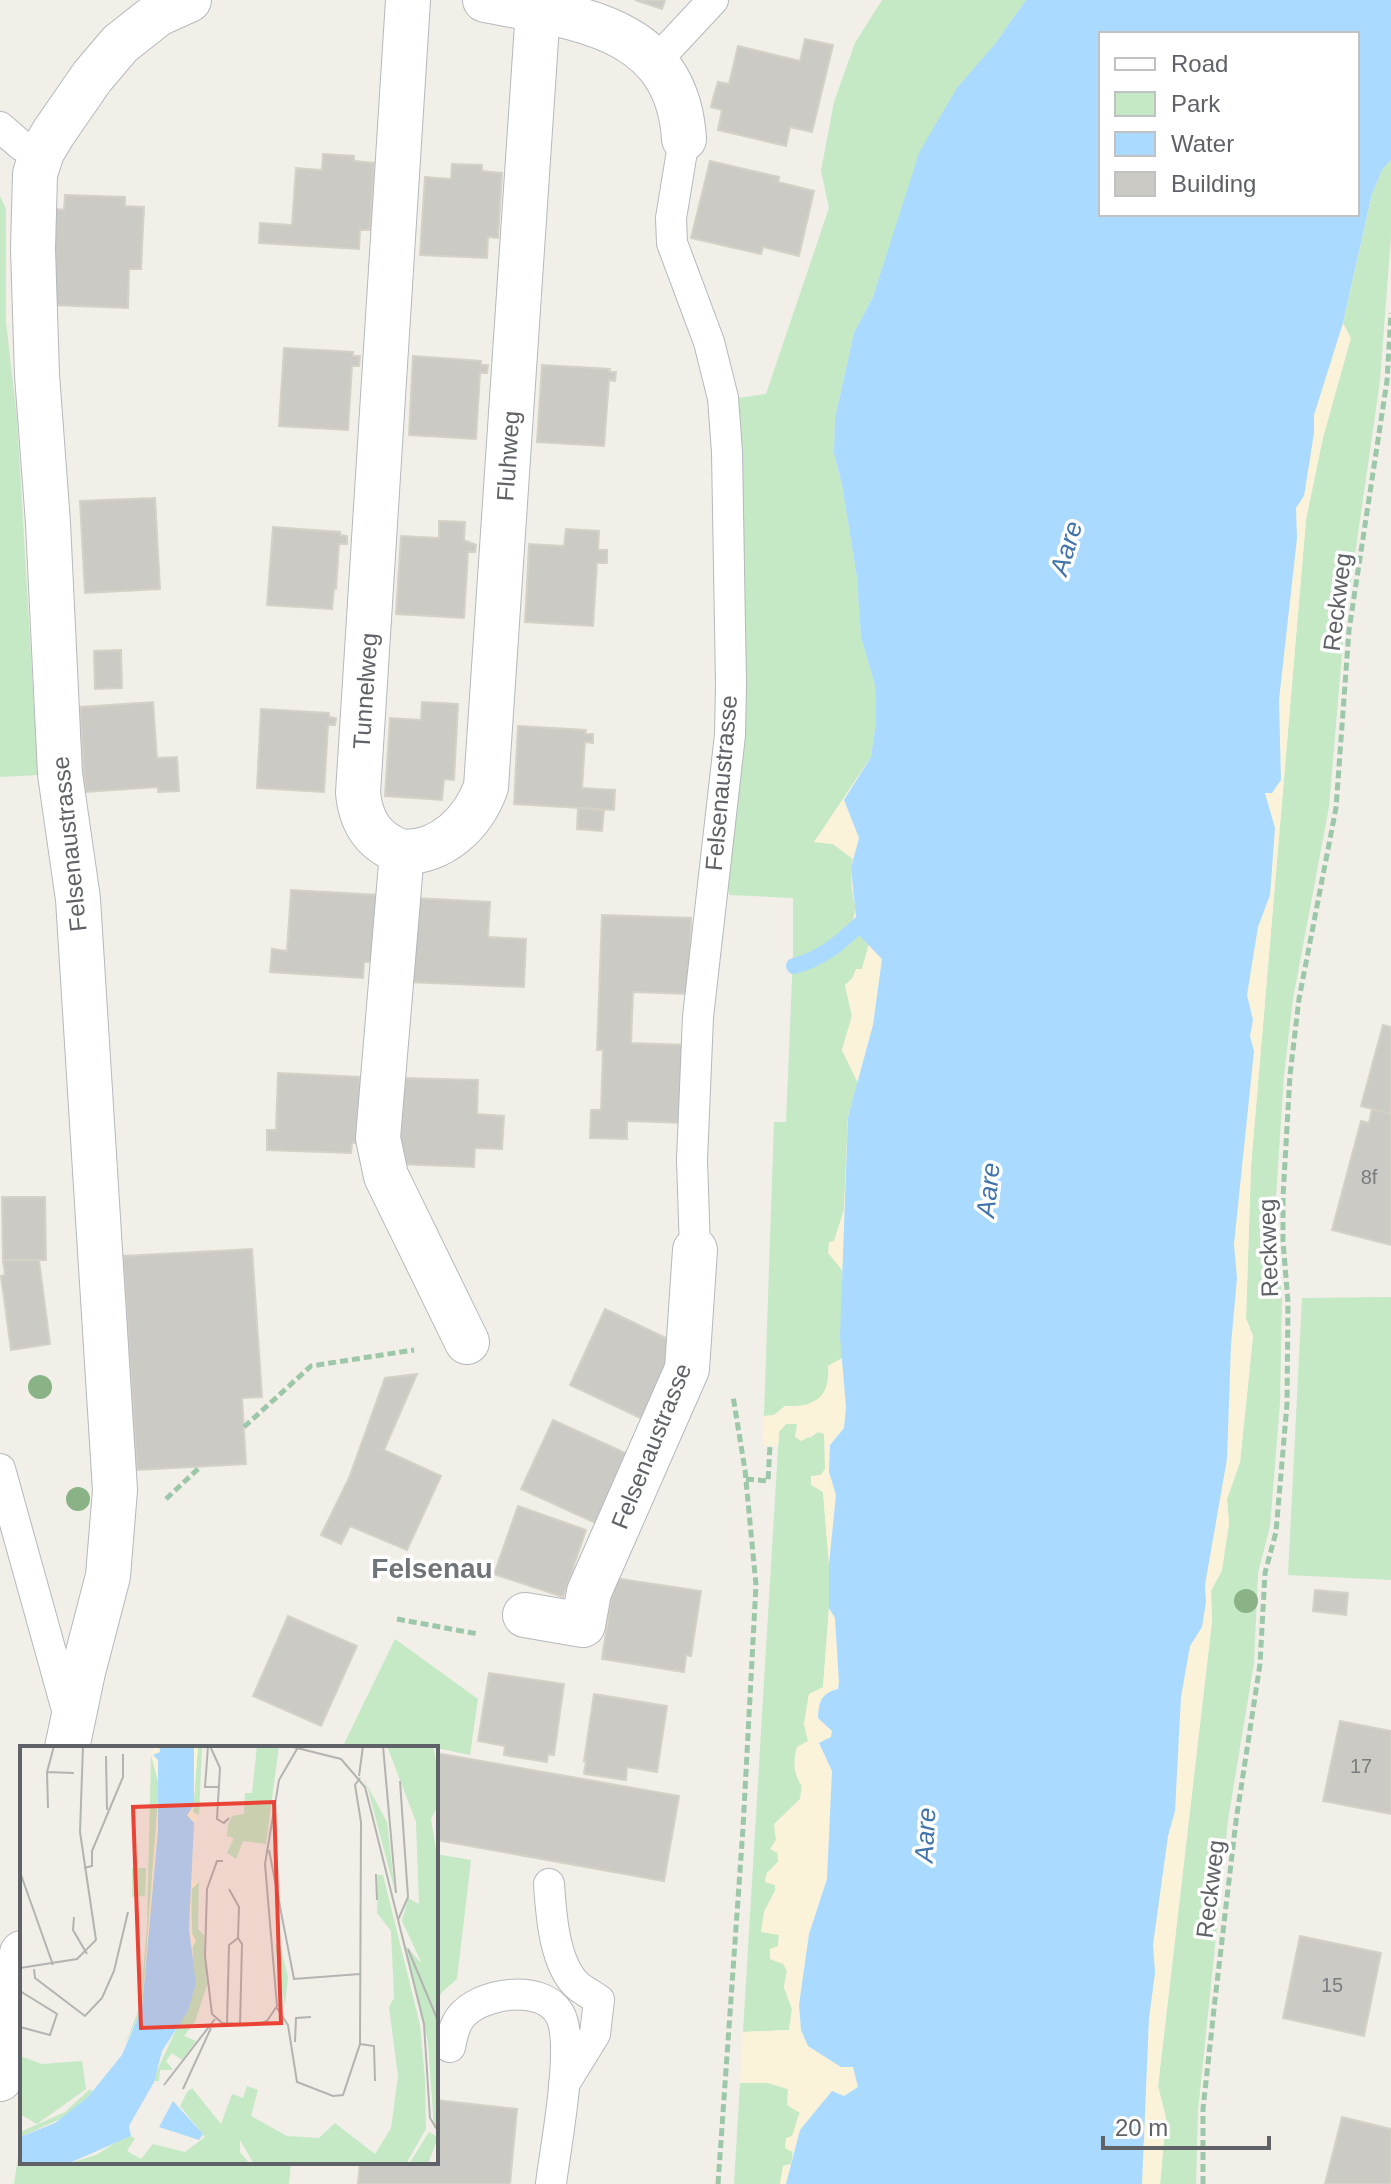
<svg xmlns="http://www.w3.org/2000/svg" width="1391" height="2184" font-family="Arial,sans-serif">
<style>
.green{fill:#c5e8c5}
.sand{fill:#fbf3d9}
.water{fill:#aadaff;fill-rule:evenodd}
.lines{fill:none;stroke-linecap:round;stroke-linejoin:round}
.stream{stroke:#aadaff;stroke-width:16}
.building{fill:#cccac5;stroke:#d6d1c6;stroke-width:2}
.lane-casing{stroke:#b5b8bc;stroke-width:32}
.street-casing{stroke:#b5b8bc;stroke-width:46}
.path{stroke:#9cc7a9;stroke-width:5;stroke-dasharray:8 4;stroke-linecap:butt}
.lane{stroke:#fff;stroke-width:30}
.street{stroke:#fff;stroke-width:44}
.tree{fill:#89b387}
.labels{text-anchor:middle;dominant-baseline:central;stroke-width:7;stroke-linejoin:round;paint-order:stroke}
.number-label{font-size:20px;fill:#7a7d7f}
.street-label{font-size:24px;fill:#5f6368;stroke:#fff}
.water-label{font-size:26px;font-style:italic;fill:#4174aa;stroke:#fff}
.quarter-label{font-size:28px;font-weight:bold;fill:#70757a;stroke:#fff}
.inset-road{fill:none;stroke:#b3b3b1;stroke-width:2}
.view{fill:#ea4335;fill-opacity:0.15;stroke:#ea4335;stroke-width:4}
.inset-edge{fill:none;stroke:#5f6368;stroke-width:4}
</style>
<rect width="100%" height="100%" fill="#f1efe8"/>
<!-- green -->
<path class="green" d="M882,0H1026L995,44L888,251L873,297L854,333L835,418L834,453L842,485L857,577L861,637L875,685L876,722L871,757L815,842L833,844L853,859C847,888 857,919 869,944L862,969L845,985L852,1016L842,1050L858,1083L848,1117L844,1210L834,1241L842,1270V1359L822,1397L803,1407L785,1406L774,1415L764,1416L774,1122H786L793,955V898L730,895L721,873L724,400L766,394L829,208L821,171L834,102L855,43Z
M1391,160V236L1380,381L1344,631L1329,807L1293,999L1284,1075L1276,1197L1277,1242L1282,1300L1280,1403L1270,1526L1258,1573L1254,1663L1228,1820L1198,2111L1196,2184H1160L1166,2118L1158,2086L1212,1621L1211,1591L1222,1570L1229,1523L1227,1499L1240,1462L1253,1336L1246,1319L1251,1166L1306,519L1343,323L1372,194L1382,170Z
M0,196L6,209V322L17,418L38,775L0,777Z
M1391,1297V1580L1288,1575L1302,1298Z
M786,1424H797L810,1438L818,1432L825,1434V1469L821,1475L811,1477L812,1485L823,1492L829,1564V1608L823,1688L809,1694L804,1724L808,1741L800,1799L775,1824L778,1862L767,1873L765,1882L775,1885V1891L764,1912L779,1934L778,1946L787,1971L784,1987L792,2009L789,2030L743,2032L779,1432Z
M395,1639L478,1699L470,1755L436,1748H342Z
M436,1854L471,1860L457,1979L443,1991L436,2001Z
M740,2083H768L788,2089L800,2112C791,2130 795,2146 791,2164L783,2166L780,2184H734Z
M22,2129V2162H291L289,2184H14Z"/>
<!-- sand -->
<path class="sand" d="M1372,194L1343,323L1351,338L1323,438L1306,520L1251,1166L1246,1318L1253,1336L1240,1462L1227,1499L1229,1523L1222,1570L1211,1591L1212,1621L1158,2086L1166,2118L1160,2184H1110L1240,721L1357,214Z
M871,757L902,956L853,2067L858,2087L818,2184H780L783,2166L791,2164L794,2153L785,2148L786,2138L792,2136L800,2113L787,2105L788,2089L768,2083H740L743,2032L789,2030L792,2009L784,1987L787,1971L783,1964L770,1959V1949L778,1946L779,1935L761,1932L764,1912L775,1891V1885L765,1882L767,1873L778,1862V1853L770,1849L776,1840L774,1824L800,1799L802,1786C793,1774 793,1761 797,1747L808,1741L804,1724L809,1694L823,1687L829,1608V1564L823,1492L811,1485V1476L821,1475L825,1469L824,1434L818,1432L801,1441L795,1437L797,1424H786L779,1432L778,1446L763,1445L764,1416L774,1415L785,1406C815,1407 830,1398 828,1366L842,1358V1270L828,1253L829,1242L834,1241L844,1210L848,1117L858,1083L842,1050L852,1016L845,985L852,979L856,969H862L869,944L850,926C862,907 848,881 853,859L833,844L814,842Z"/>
<!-- water -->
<path class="water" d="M1026,0H1391V160L1382,170L1372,194L1343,323L1314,415V433L1304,496L1296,508L1297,538L1279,700L1281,780L1272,793H1265L1275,828L1270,895L1258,927L1247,995L1253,1020L1250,1036L1254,1051L1234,1244L1237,1278L1231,1345L1227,1459L1205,1585L1206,1602L1202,1627L1190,1646L1181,1697L1175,1811L1168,1836L1153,1945L1155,1973L1149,2018L1142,2184H786L800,2130L832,2091L844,2096L858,2087L853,2067H841L808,2046L801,2030L799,2005L809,1934L827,1879L832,1771L819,1743L831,1737L832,1731L818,1718C819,1702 821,1693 838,1689L839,1682L835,1618L829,1608V1564L836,1495L829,1472L830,1445L844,1428L846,1407L840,1337L848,1117L873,1025L882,959L850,926L856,917L851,868L859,838L844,800L871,757L876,722L875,685L861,637L857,577L842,485L834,453L835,418L854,333L873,297L919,153L957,88L995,44ZM1101,34H1357V214H1101Z"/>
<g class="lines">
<!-- stream -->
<path class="stream" d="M794,966C827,957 842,940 868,917"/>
</g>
<!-- building -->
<path class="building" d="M635,0H665L662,9Z
M805,39L833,45L812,132L790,127L786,146L718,130L722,110L711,107L714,95L718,82L729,84L738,46L800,61Z
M323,154L354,156V161L374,163L370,230H360L359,249L259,243L260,223L292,225L296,168L322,170Z
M710,161L779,177L778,182L814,191L799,256L763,247L761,254L691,238Z
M452,164L482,165V171L502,173L498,238L488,237L487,258L420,255L425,177L451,179Z
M65,195L125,197V206L144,207L141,269H129L128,308L52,305L56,209L64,210Z
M284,348L353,352V356H360L359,366H352L348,430L279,426Z
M413,356L481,361V365H488L487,373H480L476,439L409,435Z
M542,365L610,369L609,372H616L615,381L609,380L604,446L537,442Z
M155,498L160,589L85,593L80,501Z
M439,521L465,522L464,540L476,545L475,552H468L464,618L396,614L401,536L439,538Z
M273,527L340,532V535L347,536V544H339L336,589H334L332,609L267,605Z
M566,529L599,531L598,550H607V563H597L593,626L525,622L529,544L564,546Z
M121,650L122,688L95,689L94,651Z
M153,702L157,758L177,757L179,791L158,792V787L85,792L80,707Z
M422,702L458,704L454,780L444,779L442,800L385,796L390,718L421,720Z
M261,709L329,713V717L336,718L335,725H328L324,792L257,788Z
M518,726L586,730L585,734H593V743L585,742L582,788L615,790L614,810L514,804Z
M578,808L604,810L602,831L577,829Z
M291,890L379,895L375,962H364L363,978L270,972L272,949L287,951Z
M414,898L490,902L488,937L526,939L524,987L410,982Z
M602,915L691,918L689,994L633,992L631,1043L688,1045L686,1123L627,1121V1139L590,1138L591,1110H601L603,1050H597Z
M1383,1025L1391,1027V1114L1361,1106Z
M278,1073L360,1077L358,1143H352L351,1153L267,1150V1130H276Z
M404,1078L478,1080L477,1114L504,1116L502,1149L475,1148L474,1167L399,1164Z
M1372,1109L1391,1114V1245L1332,1230L1361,1121L1369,1123Z
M2,1197H45L46,1260H3Z
M252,1249L262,1397L242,1398L246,1464L137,1470L123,1256Z
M3,1260H39L50,1344L11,1350L1,1276L5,1275Z
M605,1309L687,1348L651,1423L570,1385Z
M417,1374L384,1450L441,1476L407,1550L350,1526L341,1544L321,1535L349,1478L385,1378Z
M553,1420L634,1457L602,1526L521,1489Z
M518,1506L586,1530L563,1597L494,1574Z
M614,1578L701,1591L691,1656L686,1655L684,1672L602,1659Z
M1315,1590L1348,1593L1346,1615L1313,1611Z
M288,1616L357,1646L321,1726L253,1696Z
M489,1673L564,1684L554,1755L548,1754L547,1762L504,1755L505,1746L478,1741Z
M594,1694L667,1706L657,1772L627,1767L626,1780L584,1774L586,1761H584Z
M1340,1721L1391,1731V1814L1323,1801Z
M436,1753L679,1796L664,1881L436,1840Z
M1300,1936L1381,1953L1364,2036L1283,2018Z
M436,2100L517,2109L510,2184H358L360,2162H436Z
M1342,2117L1391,2129V2184H1325Z"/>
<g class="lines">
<!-- lane casing -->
<g class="lane-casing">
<path id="lane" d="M657,60L713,0
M0,127L22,146L42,152
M684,139L671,218L672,243L709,342L723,398L727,452L731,684L730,735L698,1017L692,1160L695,1250
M0,1469L69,1717
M549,1884C551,1913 554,1965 578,1986C584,1991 592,1995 599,2000L595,2034L564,2084
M450,2047C452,2037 454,2026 460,2018C478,1993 541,1983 559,2013C577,2041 555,2148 551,2184"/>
</g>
<!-- street casing -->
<g class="street-casing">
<path id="street" d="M408,0L358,793C361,823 374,842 402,852L378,1138L386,1176L467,1342
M485,0C576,18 677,25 684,139
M402,852C442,853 473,823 486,787L538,10
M525,1615L583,1625L589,1592L687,1369L695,1250
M67,1748L83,1672L108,1576L115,1490L78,899L60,774L48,523L37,375L33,249L35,174L42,152L54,132L92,77L120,44L158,14L189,0
M0,2079L22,1953"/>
</g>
<!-- path -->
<path class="path" d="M244,1427L311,1366L414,1350
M746,1479L768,1481L770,1445
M166,1499L200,1467
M397,1619L478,1634
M718,2184L743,1828L756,1585L745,1470L733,1396
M1203,2184V2109L1215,2000L1236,1821L1260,1664L1265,1573L1276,1532L1287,1404L1288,1302L1283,1241V1197L1290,1075L1299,999L1336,808L1349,630L1387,381L1391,313"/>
<!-- lane -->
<use href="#lane" class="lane"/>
<!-- street -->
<use href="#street" class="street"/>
</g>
<!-- trees -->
<g class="tree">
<circle cx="40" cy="1387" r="12"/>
<circle cx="78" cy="1499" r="12"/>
<circle cx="1246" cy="1601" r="12"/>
</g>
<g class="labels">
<!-- number labels -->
<g class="number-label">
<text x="1369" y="1177">8f</text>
<text x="1361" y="1766">17</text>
<text x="1332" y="1985">15</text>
</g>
<!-- street labels -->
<g class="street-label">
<text transform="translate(508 456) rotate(-86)">Fluhweg</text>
<text transform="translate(1337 602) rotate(-83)">Reckweg</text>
<text transform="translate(365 691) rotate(-86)">Tunnelweg</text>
<text transform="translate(721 783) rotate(-85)">Felsenaustrasse</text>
<text transform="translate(69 844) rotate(-96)">Felsenaustrasse</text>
<text transform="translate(1268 1248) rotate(-92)">Reckweg</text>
<text transform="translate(651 1446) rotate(-68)">Felsenaustrasse</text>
<text transform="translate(1210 1889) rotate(-83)">Reckweg</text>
</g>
<!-- water labels -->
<g class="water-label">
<text transform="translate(1066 548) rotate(-73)">Aare</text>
<text transform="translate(988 1190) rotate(-84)">Aare</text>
<text transform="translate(925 1835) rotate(-87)">Aare</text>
</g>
<!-- quarter labels -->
<g class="quarter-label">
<text x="432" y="1568">Felsenau</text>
</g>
</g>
<!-- overview -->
<g transform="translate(20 1746)">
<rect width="418" height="418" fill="#f1efe8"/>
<path d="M178,0H182L179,69L173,66ZM237,0H259L246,98L223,95L216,113L207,107L214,92L207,90L208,78L212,70L224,68L225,47H232ZM367,0H413L418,24V60L411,73L418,115V382H414L408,296L385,199L402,218L382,175L388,152L399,158L396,76ZM131,9L139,39L127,229L122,262L105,299L120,260L127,180ZM343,32L367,76L375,146L348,43ZM112,122H126L125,150L112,151ZM358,129H363L400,279L405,334L406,383L386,418H234L220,394V406L230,418H47L76,409L108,389L115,392L107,405L121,413L133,398L165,406L185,391L160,360L167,346L172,342L201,378L212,348L223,352L227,340L238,344L231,370L267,390L299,392L315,377L355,408L371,382L378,330L369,261L374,252L371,185L357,167ZM179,136L178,183L184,189L187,239L175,276L164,290L176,295L162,314L152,307L146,315L153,324H140L139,335H132L174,246L171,143ZM260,198L268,231L265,259L255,199ZM0,310L22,318L62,315L66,343L17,378L0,368ZM70,343L73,346L49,369L0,391V386L45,366ZM409,386L418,391L408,418H389Z" fill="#c5e8c5"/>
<path d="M136,0H143L133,225L122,262L139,39L131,8ZM172,0H178L173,66L179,74L174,75L172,117L173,135L179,136L172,143L170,184L176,195L171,203L167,70L174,39Z" fill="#fbf3d9"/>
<path d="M139,0H174V59L167,69L174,77L169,183L176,238L168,265L142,305L134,336L109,380L111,390L47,418H0V391L35,377L68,351L102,309L122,262L138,84V14L133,9L140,6ZM153,355L183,388L179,394L139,381Z" fill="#aadaff"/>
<path class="inset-road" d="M188,0L185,41H199M190,0L200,22L197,73L204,77L209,72M363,0L376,147M273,1L321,13L345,41L404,278L410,372L418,385M86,10L87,64M27,26L54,27M339,30L343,0M28,62L27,26L34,0M249,104L274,233L340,228M203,115H197L187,143L185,210L192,268L202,277L236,279L247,275L257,260L245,118L259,34L277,3M64,122L72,120V105L103,31V8M0,126L33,219M356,128L357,154M209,143L219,161L218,192L222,198L220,280M54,171L53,184L67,208M378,174L388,151L380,35M388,203L418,275M0,222L57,213L76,194L60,86L63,0M14,223L15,232L65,270L82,252L94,225L108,166M0,245L37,268L30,289L0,281M257,262L268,279L277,336L313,350L323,349L340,298L341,76L335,39L340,32M207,278L209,199L218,192M275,296L276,272L291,271M340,298L354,300L355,335M144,339L195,273M163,343L191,282"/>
<path class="view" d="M254,56L261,277L121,282L113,61Z"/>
<rect width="418" height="418" class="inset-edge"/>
</g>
<!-- legend -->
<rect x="1099" y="32" width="260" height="184" fill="#ffffff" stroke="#bfc1c3" stroke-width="2"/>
<rect x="1115" y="58" width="40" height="12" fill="#ffffff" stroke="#bfc1c3" stroke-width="2"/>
<text x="1171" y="72" font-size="24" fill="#5f6368">Road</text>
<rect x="1115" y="92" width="40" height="24" fill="#c5e8c5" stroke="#bfc1c3" stroke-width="2"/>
<text x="1171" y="112" font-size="24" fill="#5f6368">Park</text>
<rect x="1115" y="132" width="40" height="24" fill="#aadaff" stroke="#bfc1c3" stroke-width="2"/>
<text x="1171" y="152" font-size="24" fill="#5f6368">Water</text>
<rect x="1115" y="172" width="40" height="24" fill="#cccac5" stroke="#bfc1c3" stroke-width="2"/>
<text x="1171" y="192" font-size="24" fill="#5f6368">Building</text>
<!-- scale -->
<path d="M1103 2136v12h166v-12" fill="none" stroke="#5f6368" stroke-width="4"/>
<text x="1115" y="2136" font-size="24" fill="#5f6368" stroke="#ffffff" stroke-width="6" paint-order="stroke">20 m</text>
</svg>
